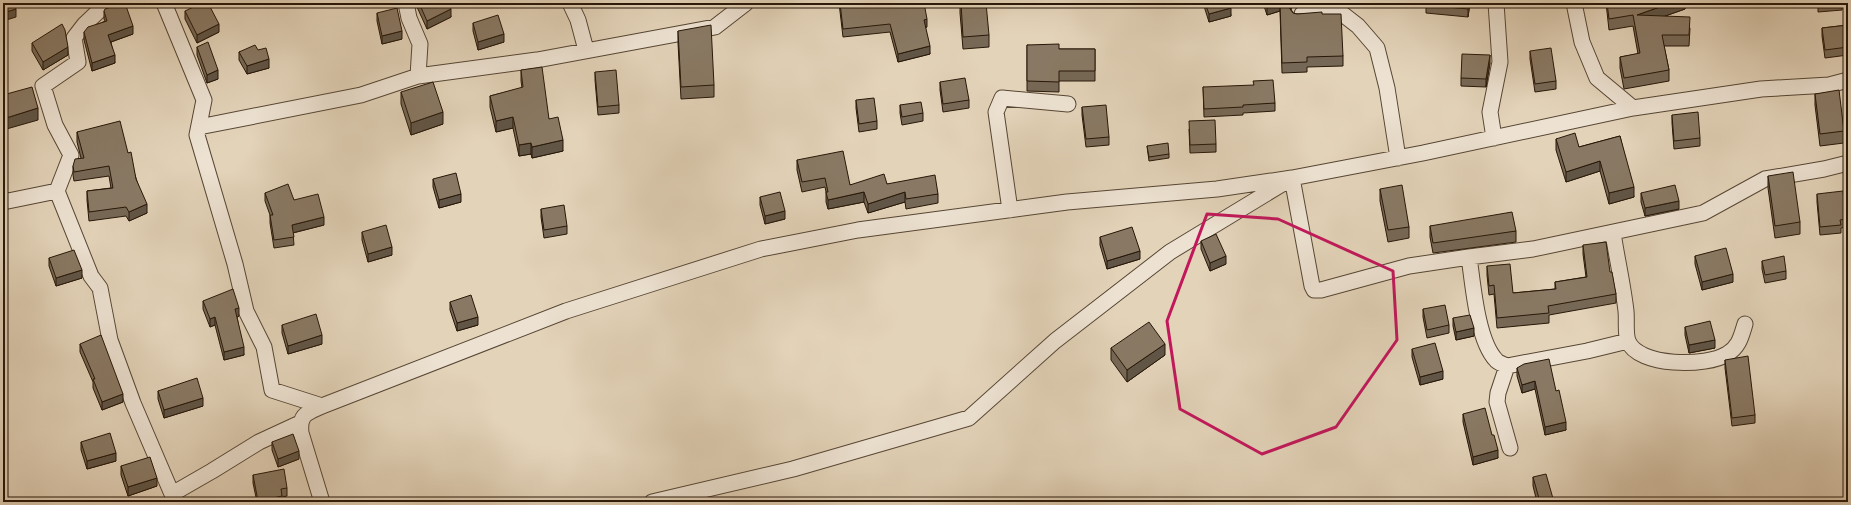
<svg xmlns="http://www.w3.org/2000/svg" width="1851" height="505" font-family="'IM FELL DW Pica',serif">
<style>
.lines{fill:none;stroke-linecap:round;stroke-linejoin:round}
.street-casing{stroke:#564634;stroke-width:17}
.street{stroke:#ede2d2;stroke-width:15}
.wall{fill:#766856;stroke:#271708}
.shaded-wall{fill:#605546;stroke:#271708}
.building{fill:#897964;stroke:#271708}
.marked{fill:none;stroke:#c2185b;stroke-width:3;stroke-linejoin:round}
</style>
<rect width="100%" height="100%" fill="#e3d3b9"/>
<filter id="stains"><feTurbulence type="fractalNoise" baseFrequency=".005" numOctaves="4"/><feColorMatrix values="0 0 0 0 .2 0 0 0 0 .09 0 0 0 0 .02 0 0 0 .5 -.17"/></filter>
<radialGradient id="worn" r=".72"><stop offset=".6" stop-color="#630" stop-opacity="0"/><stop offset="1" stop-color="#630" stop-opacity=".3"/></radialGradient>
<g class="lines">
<!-- street casing -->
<g class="street-casing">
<path id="street" d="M164,3L204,100L197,135L235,264L246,311L264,347L272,390L322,406
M406,3L409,18L420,44L418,76
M570,3L578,20L586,50
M1574,3L1582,42L1597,78L1633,108
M1302,14L1340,12L1358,26L1377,48L1387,88L1398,158
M199,127L361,95L418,76L537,60L715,27L746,3
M1494,138L1490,112L1500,62L1496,3
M57,191L71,155L55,125L43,86L78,62L74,38L84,25L107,3
M3,200L8,201L57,191L91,276L100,288L110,340L133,403L172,494L173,502
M1010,210L996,112L1002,98L1068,104
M1613,233C1617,259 1623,285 1626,311C1627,320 1625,333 1628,341C1638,367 1707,367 1727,354C1739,347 1741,337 1745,324
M1469,257C1473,284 1477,340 1496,360C1498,363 1503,364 1507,366L1587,351L1628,341
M1507,366L1498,393L1497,402L1510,448
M172,494L212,471L259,442L300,423
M322,502L301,433C299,414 307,413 322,406L566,311L761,249L858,230L1067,202L1217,189L1292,178L1423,153L1633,108L1761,89L1829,85L1848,80
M652,502L793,469L969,418L1055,341L1170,252L1292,178L1312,286L1314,290H1321L1409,266L1469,257L1533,249L1703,213L1765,179L1824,169L1848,163"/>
</g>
<!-- street -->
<use href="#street" class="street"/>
</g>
<!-- wall -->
<path class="wall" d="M417,3H448L451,17L427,29L417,7Z
M839,3H872L873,7L927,27H925L930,54L898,62L890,32L843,37Z
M960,3L989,35V47L963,49L960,13Z
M1203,3H1229L1231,16L1209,22Z
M1263,3H1319V4L1292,7L1291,9L1293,13L1297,14H1322L1343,56V66L1307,67V72L1282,73L1280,11L1267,15Z
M1426,3H1470L1468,17L1426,13Z
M1606,3H1685V9L1665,16L1690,28L1689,46H1664L1669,70V81L1624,89L1620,68V57L1638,54L1633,26L1609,30Z
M1818,3H1842V10L1818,12Z
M104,11L133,34L111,42L115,63L92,71L84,40V32L105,21L104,19Z
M185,11L219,32L197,43L185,19Z
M377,13L402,39L382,44L377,21Z
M473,23L504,42L478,50L473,31Z
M1848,25V55L1825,58L1822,36V28Z
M678,31L714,85V97L681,99L678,43Z
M32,43L68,55L43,70L32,51Z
M1027,45L1059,49H1095V81H1059V92L1027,91Z
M197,47L218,79L207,83L197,55Z
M258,50L269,68L247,74L239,60V52Z
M1530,51L1556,81V89L1535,92L1530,59Z
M1490,63L1486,87L1461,86V78Z
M521,70L549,119L563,151L532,158L531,154L519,156L513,128L496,132L490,107V96L522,88L521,81Z
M595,72L619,105V113L598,115L595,80Z
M940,82L969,100V108L943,112L940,90Z
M1203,87L1275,103V111L1243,113V115L1204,117Z
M401,92L443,124L411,135L401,104Z
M1815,94L1844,131V143L1820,146L1815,105Z
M856,100L877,121V129L859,132L856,108Z
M900,105L923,113V121L902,125L900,113Z
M1082,107L1109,137V145L1086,147L1082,115Z
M1672,115L1700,138V146L1674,149L1672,123Z
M1189,129L1216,144V152L1190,153Z
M77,132L128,153L147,213L129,221L126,216L89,221L87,200V191L111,188L109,176L74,181L73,175V166L81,158L77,142Z
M1620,136L1634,197L1609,204L1600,171L1566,182L1556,150V139L1579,147Z
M1147,146L1169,154V158L1149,161Z
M797,160L850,185L887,184L938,194V203L906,209L905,202L868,213L864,202L828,209L826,202V192L825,187L802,192L797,170Z
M1768,176L1800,222V234L1775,238L1768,188Z
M433,179L461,202L439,208L433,187Z
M1380,189L1409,227V238L1388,242L1380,201Z
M265,193L294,200L324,225L293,233L294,245L274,248L270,223V215L265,201Z
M1641,193L1679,209L1645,216L1641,202Z
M1817,194L1846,219V227L1841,228V233L1820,235L1817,202Z
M760,197L785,219L765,224L760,205Z
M541,209L567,226V234L544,238L541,217Z
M1430,226L1516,231V242L1433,253L1430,237Z
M362,232L392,255L368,262L362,240Z
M1100,237L1140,259L1107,269L1100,245Z
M1201,241L1226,264L1210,271L1201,249Z
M1583,245L1610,272L1616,294V303L1549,315V323L1497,328L1494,294L1489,295L1487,275V266L1513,293L1555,289V282L1586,277L1583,254Z
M1695,256L1733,282L1702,290L1695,264Z
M49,258L82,278L56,286L49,266Z
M1762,261L1786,271V279L1765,283L1762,269Z
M203,301L239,316L237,317L244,355L224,360L215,325L210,327L203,309Z
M450,302L478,325L457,331L450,310Z
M1423,309L1449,325V333L1427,338L1423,317Z
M1453,318L1474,336L1456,340L1453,326Z
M282,325L322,344L288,354L282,333Z
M1685,327L1715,348L1689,353L1685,335Z
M80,344L123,402L102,410L93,388V382L80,352Z
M1111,348L1165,355L1127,382L1111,360Z
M1412,349L1443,379L1420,385L1412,357Z
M1725,360L1755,415V423L1732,426L1725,368Z
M1517,368L1556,391L1566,430L1545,435L1535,389L1522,393L1517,376Z
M158,391L203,406L164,418L158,399Z
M1463,414L1492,435L1498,458L1473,465L1463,422Z
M81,442L116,461L87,469L81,450Z
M272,442L299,459L278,467L272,450Z
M121,466L157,486L128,496L121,475Z
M253,475L287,488V496L282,497V502H257L253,483Z
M1533,477L1554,502H1537L1533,486Z"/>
<!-- shaded-wall -->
<path class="shaded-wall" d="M1273,3H1280V11L1267,15V5Z
M1288,3H1292V7L1289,11Z
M1469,3H1470L1468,17V9Z
M1671,3H1685V9L1637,26V15Z
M1231,8V16L1209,22V14Z
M16,9V17L3,21V13Z
M451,9V17L427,29V21Z
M927,19V27L924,28V20Z
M219,24V32L197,43V35Z
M133,26V34L108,43V35Z
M402,31V39L382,44V36Z
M504,34V42L478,50V42Z
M930,46V54L898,62V54Z
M68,47V55L43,70V62Z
M115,55V63L92,71V63Z
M1490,55V63L1486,87V79Z
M269,59V68L247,74V66Z
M218,70V79L207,83V75Z
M38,108V120L3,130V119Z
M443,112V124L411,135V123Z
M513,117V128L496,132V121Z
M563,140V151L532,158V147Z
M531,143V154L519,156V145Z
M1600,161V171L1566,182V172Z
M1634,187V197L1609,204V193Z
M864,192V202L828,209V200Z
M905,192V202L868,213V204Z
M461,194V202L439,208V200Z
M1679,201V209L1645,216V208Z
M147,204V213L129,221V212Z
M785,211V219L765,224V216Z
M324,217V225L292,233V225Z
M392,247V255L368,262V254Z
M1140,251V259L1107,269V261Z
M1226,256V264L1210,271V263Z
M82,270V278L56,286V278Z
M1733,274V282L1702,290V282Z
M239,308V316L235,318V309Z
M215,317V325L210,327V319Z
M478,317V325L457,331V323Z
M1474,328V336L1456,340V332Z
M322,335V344L288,354V346Z
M1715,340V348L1689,353V345Z
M1165,344V355L1127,382V370Z
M244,347V355L224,360V352Z
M1443,371V379L1420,385V377Z
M1535,381V389L1522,393V385Z
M123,394V402L102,410V402Z
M203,398V406L164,418V410Z
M1566,422V430L1545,435V427Z
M1498,450V458L1473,465V457Z
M299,451V459L278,467V459Z
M116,453V461L87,469V461Z
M157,478V486L128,496V487Z"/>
<!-- building -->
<path class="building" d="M3,3H14L16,9L3,13Z
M123,3H125L133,26L108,35L115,55L92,63L84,32L88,27L107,21L104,11L105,9Z
M202,3H208L219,24L197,35L185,11Z
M419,3H448L451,9L427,21Z
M840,3H872L873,7L892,3H924L927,19L924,20L930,46L898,54L890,24L843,29Z
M961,3H986L989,35L963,37Z
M1205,3H1229L1231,8L1209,14Z
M1267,3H1273L1267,5Z
M1280,3H1288V6L1293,13L1297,14L1322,12V14H1341L1343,56L1307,57V62L1282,63Z
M1426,3H1469L1468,9L1426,5Z
M1607,3H1671L1637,15L1690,17L1689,35H1662L1669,70L1624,78L1620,57L1640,53L1633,15L1609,19Z
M397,8L402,31L382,36L377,13Z
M498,15L504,34L478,42L473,23Z
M62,24L65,30L68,47L43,62L32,43Z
M711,25L714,85L681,87L678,31Z
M1848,25V47L1825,50L1822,28Z
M208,42L218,70L207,75L197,47Z
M1059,44V49H1095V71H1059V82L1027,81V45Z
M255,45L258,50L266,48L269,59L247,66L239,52Z
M1551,48L1556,81L1535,84L1530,51Z
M1462,54L1490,55L1486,79L1461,78Z
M542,67L549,119L558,117L563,140L532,147L531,143L519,145L513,117L496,121L490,96L523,87L521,70Z
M616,70L619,105L598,107L595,72Z
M965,78L969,100L943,104L940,82Z
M1273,80L1275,103L1243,105V107L1204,109L1203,87L1254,85L1253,81Z
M433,82L443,112L411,123L401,92Z
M32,87L38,108L3,119V95Z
M1839,90L1844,131L1820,134L1815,94Z
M874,98L877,121L859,124L856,100Z
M921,102L923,113L902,117L900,105Z
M1106,105L1109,137L1086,139L1082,107Z
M1698,112L1700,138L1674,141L1672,115Z
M1215,120L1216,144L1190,145L1189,121Z
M120,121L128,153L131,152L136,179L147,204L129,212L126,207L89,212L87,191L113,188L109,166L74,172L73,166L75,159L84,158L77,132Z
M1575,133L1579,147L1620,136L1634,187L1609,193L1600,161L1566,172L1556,139Z
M1168,143L1169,154L1149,157L1147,146Z
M843,151L850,185L884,174L887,184L935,175L938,194L906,199L905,192L868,204L864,192L828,200L826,192H828L825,178L802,182L797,160Z
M1793,172L1800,222L1775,226L1768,176Z
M456,173L461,194L439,200L433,179Z
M288,184L294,200L318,194L324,217L292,225L294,237L274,240L270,215H273L265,193Z
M1402,185L1409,227L1388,230L1380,189Z
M1675,185L1679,201L1645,208L1641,193Z
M1843,191L1846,219L1840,220L1841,225L1820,227L1817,194Z
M780,192L785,211L765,216L760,197Z
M564,205L567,226L544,230L541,209Z
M1512,212L1516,231L1433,243L1430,226Z
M386,225L392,247L368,254L362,232Z
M1132,227L1140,251L1107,261L1100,237Z
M1216,234L1226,256L1210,263L1201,241Z
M1606,242L1610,272H1612L1616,294L1548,306L1549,313L1497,318L1494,285L1489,286L1487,266L1510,264L1513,293L1556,289L1555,282L1587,277L1583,245Z
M1726,248L1733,274L1702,282L1695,256Z
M74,250L82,270L56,278L49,258Z
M1784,256L1786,271L1765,275L1762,261Z
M233,289L239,308L235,309L244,347L224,352L215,317L210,319L203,301Z
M471,295L478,317L457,323L450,302Z
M1445,305L1449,325L1427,330L1423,309Z
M316,314L322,335L288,346L282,325Z
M1470,315L1474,328L1456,332L1453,318Z
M1710,321L1715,340L1689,345L1685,327Z
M1149,322L1165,344L1127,370L1111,348Z
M101,335L123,394L102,402L93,379H95L80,344Z
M1435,343L1443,371L1420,377L1412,349Z
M1748,356L1755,415L1732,418L1725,360Z
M1549,359L1556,391L1559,390L1566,422L1545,427L1535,381L1522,385L1517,368L1524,364Z
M197,378L203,398L164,410L158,391Z
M1485,408L1492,435H1494L1498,450L1473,457L1463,414Z
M110,433L116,453L87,461L81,442Z
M293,434L299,451L278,459L272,442Z
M150,457L157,478L128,487L121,466Z
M284,469L287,488L281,489L282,496L258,501L253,475Z
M1546,474L1554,502H1540L1533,477Z"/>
<!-- marked area -->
<path class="marked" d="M1207,214L1278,219L1393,271L1397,340L1336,427L1262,454L1180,409L1167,321Z"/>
<!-- margin -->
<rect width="1851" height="505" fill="none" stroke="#e3d3b9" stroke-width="16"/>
<rect x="4" y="4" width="1843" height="497" fill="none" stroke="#271708" stroke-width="2"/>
<rect x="8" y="8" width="1835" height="489" fill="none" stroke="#271708"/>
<rect width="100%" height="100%" filter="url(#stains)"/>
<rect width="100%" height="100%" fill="url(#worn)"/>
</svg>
